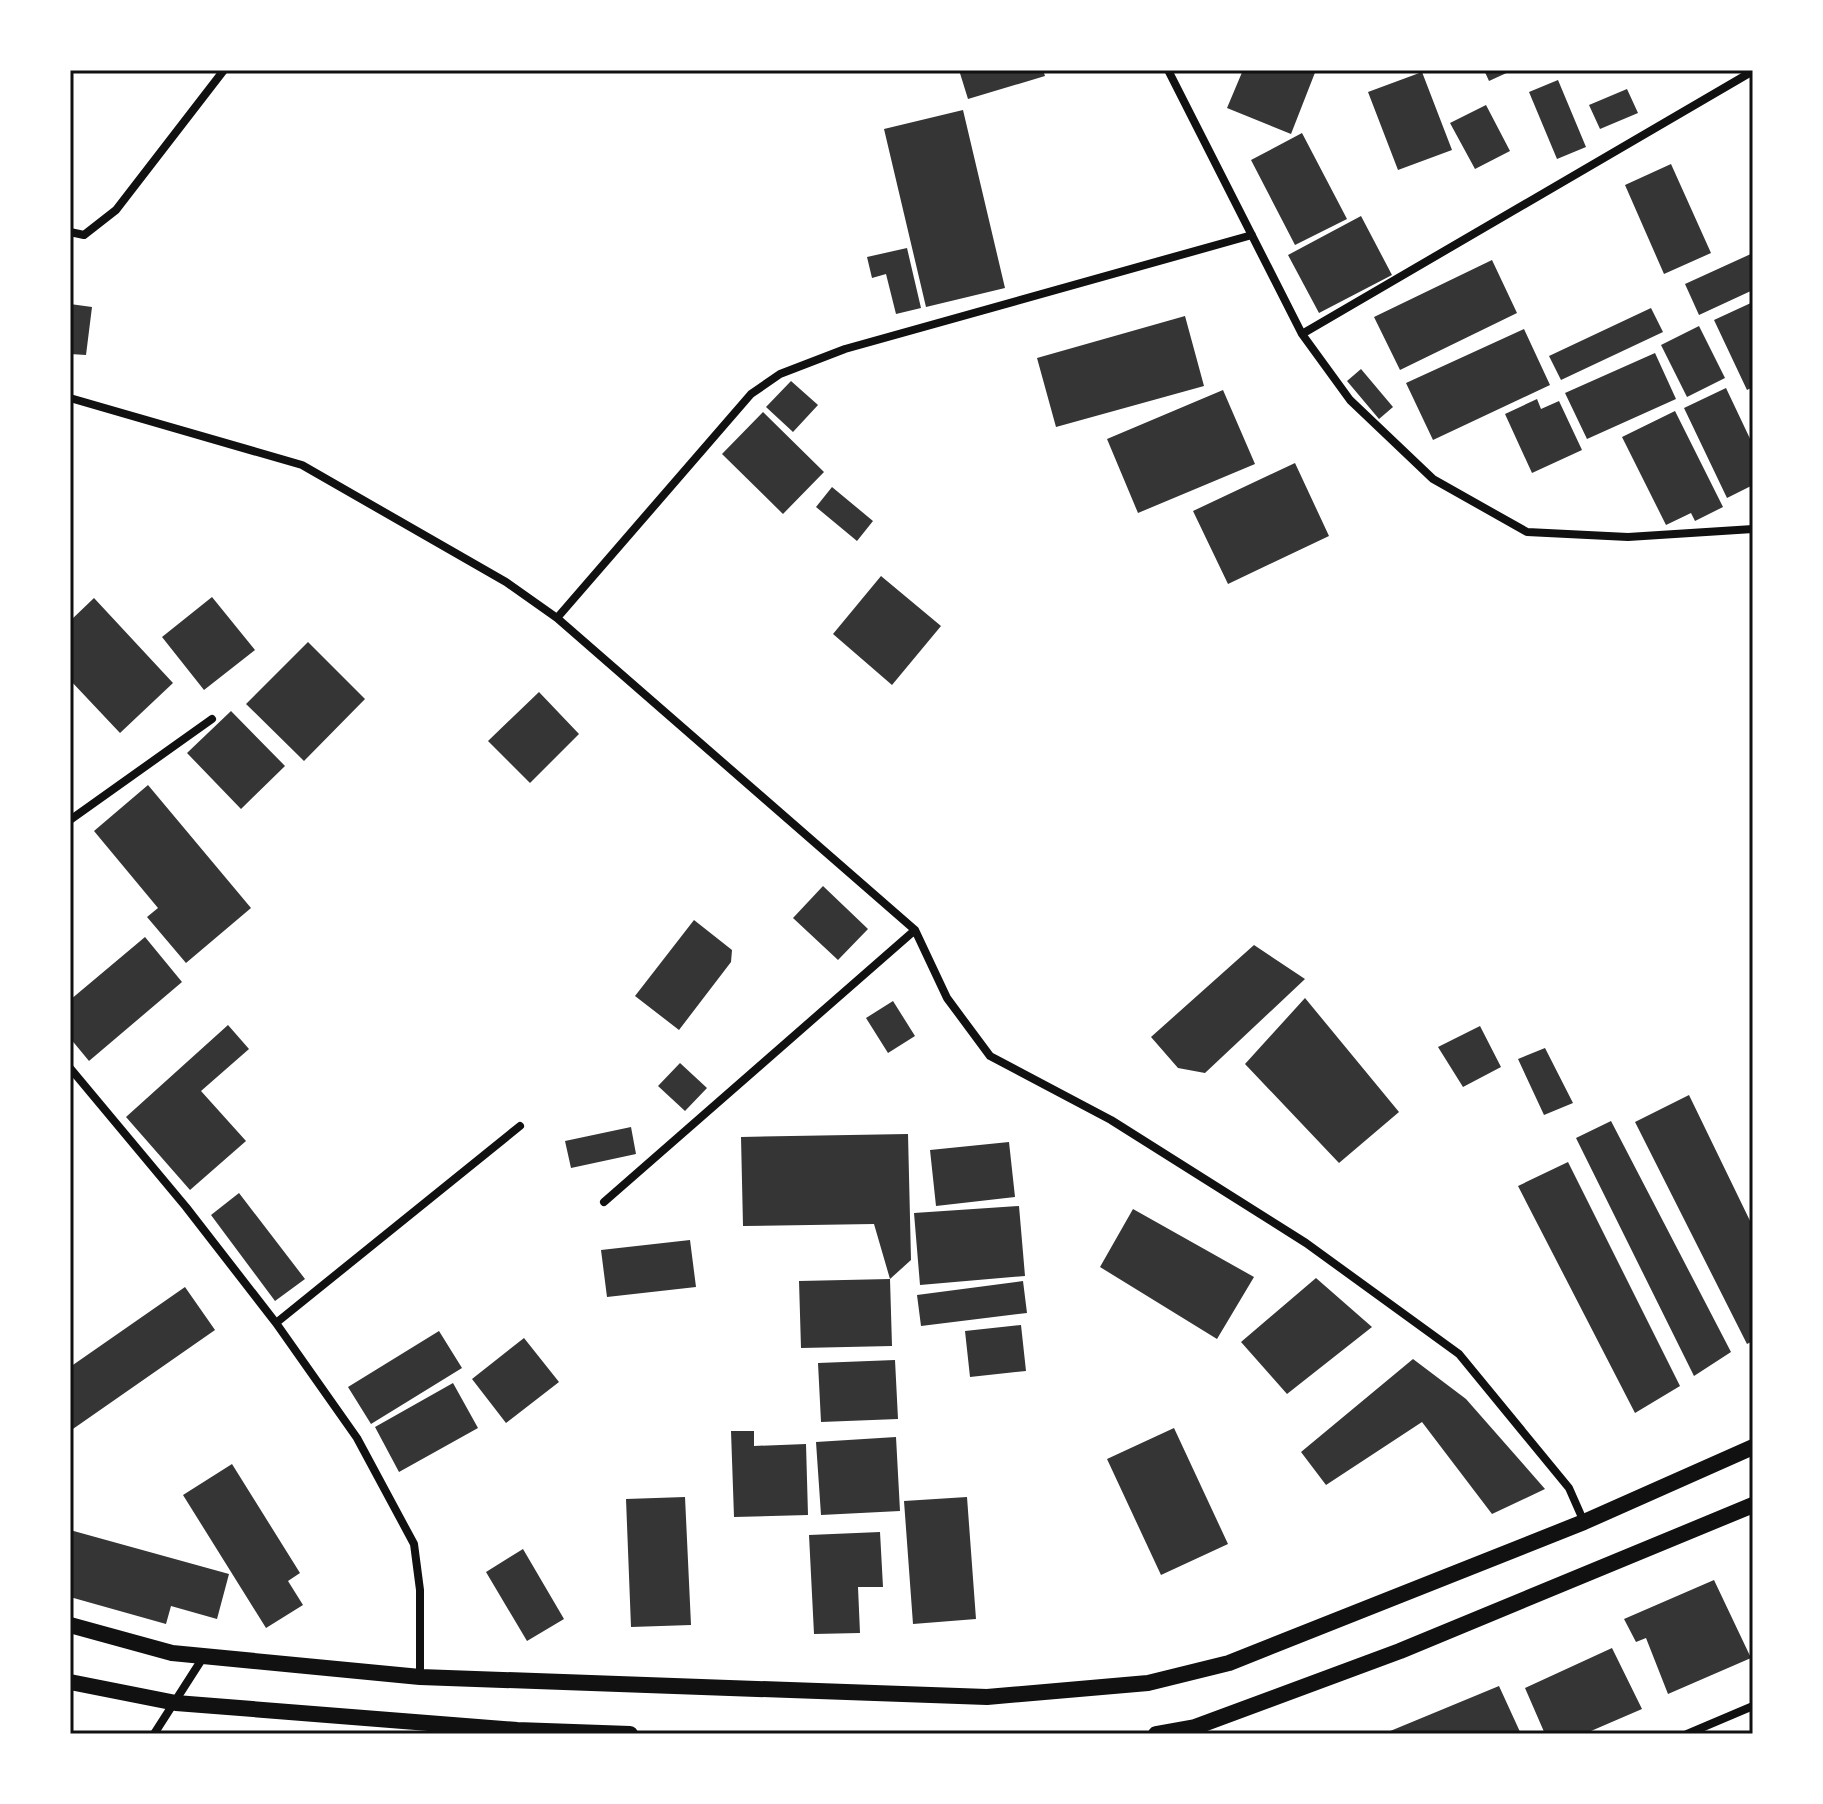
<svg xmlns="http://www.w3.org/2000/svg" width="1823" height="1804" font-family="'Varela Round',sans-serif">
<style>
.building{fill:#353535}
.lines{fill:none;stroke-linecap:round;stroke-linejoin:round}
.minor{stroke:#111;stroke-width:8}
.secondary{stroke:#111;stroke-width:16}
.neatline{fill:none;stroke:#111;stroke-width:3}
</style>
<rect width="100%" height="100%" fill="#fff"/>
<!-- building -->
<path class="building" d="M959,70H1043L1045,76L968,99Z
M1243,70H1316L1291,134L1227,108Z
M1484,70H1513L1489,81Z
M1422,72L1452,150L1398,170L1368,92Z
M1558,80L1586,147L1557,159L1529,92Z
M1627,89L1638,113L1600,129L1589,105Z
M1486,105L1510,151L1475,169L1450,123Z
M963,110L1005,288L926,307L884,129Z
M1302,133L1347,219L1295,245L1251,160Z
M1671,164L1711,253L1664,274L1625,185Z
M1361,216L1392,275L1319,313L1288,255Z
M907,248L921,308L896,314L886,274L872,278L867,257Z
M1753,253V290L1699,315L1685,284Z
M1492,260L1517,313L1400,370L1374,317Z
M1753,302V387L1747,390L1714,320Z
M70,304L92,307L86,355L70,354Z
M1651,308L1663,332L1561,380L1549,356Z
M1185,316L1204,386L1056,427L1037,358Z
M1699,326L1725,378L1687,397L1661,345Z
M1524,329L1550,385L1433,440L1406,383Z
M1655,353L1676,399L1587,439L1565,393Z
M1361,369L1393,407L1379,419L1347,381Z
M791,381L818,405L793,432L766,407Z
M1726,388L1753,445V485L1727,498L1684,408Z
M1223,390L1255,464L1138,513L1107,439Z
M1537,399L1541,409L1559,401L1582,450L1532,473L1505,414Z
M1675,411L1723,507L1695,521L1691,513L1666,525L1622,437Z
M763,412L824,472L783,514L722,454Z
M1295,463L1329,536L1228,584L1193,511Z
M832,487L873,521L857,541L816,507Z
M881,576L941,626L892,685L833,634Z
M212,597L255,650L204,690L162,637Z
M94,598L173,683L120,733L70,680V621Z
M308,642L365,699L304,761L246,704Z
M539,692L579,734L530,783L488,741Z
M231,711L285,766L241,809L187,753Z
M148,785L251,908L186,963L147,917L158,908L94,831Z
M823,886L868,929L838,960L793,918Z
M694,920L732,950L731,962L679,1030L635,996Z
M145,937L182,982L89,1061L70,1038V1000Z
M1254,945L1305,979L1205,1073L1178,1068L1151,1037Z
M1305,998L1399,1112L1339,1163L1245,1064Z
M893,1001L915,1036L888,1053L866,1018Z
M228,1025L249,1049L201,1091L246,1141L190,1190L126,1117Z
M1480,1026L1501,1067L1463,1087L1438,1047Z
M1545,1048L1573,1103L1544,1115L1518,1059Z
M680,1063L707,1088L685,1111L658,1086Z
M1689,1095L1753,1227V1341L1747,1344L1635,1122Z
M1611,1121L1731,1352L1694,1376L1576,1138Z
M631,1127L636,1154L571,1168L565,1141Z
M908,1134L911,1260L890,1279L892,1346L801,1348L799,1281L890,1279L874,1224L743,1226L741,1137Z
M1009,1142L1015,1197L936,1206L930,1150Z
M1568,1162L1680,1386L1635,1413L1518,1186Z
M239,1193L305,1279L275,1301L211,1215Z
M1019,1206L1025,1276L920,1285L914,1213Z
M1133,1209L1254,1277L1217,1339L1100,1267Z
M690,1240L696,1287L607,1297L601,1250Z
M1316,1278L1372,1327L1287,1394L1241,1342Z
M1023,1281L1027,1313L921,1326L917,1295Z
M185,1287L215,1330L70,1431V1367Z
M1021,1325L1026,1371L970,1377L965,1331Z
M439,1331L462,1368L371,1424L348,1387Z
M524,1338L559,1382L506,1423L472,1379Z
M1413,1359L1466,1399L1545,1489L1492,1514L1422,1422L1326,1485L1301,1452Z
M895,1360L898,1419L821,1422L818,1363Z
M453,1383L478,1428L399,1472L375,1427Z
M1174,1428L1228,1544L1161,1575L1107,1459Z
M731,1431H754V1446L806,1444L808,1515L734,1517Z
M896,1437L900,1511L821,1515L816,1442Z
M232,1464L300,1573L288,1581L303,1605L266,1628L183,1495Z
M685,1497L691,1625L631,1627L626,1499Z
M967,1497L976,1619L913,1624L904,1501Z
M70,1530L229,1574L217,1619L171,1606L166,1624L70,1597Z
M880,1532L883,1587H858L860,1633L814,1634L809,1535Z
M523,1549L564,1619L527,1641L486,1572Z
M1714,1580L1751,1658L1668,1694L1646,1638L1636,1642L1624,1619Z
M1612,1648L1642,1709L1584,1734H1545L1525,1688Z
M1499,1686L1521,1734H1383Z"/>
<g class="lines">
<!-- minor -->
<path class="minor" d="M1168,70L1302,334L1350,400L1433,479L1527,532L1628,537L1753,529
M70,232L84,235L116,210L224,70
M1302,334L1753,71
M70,398L302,465L506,582L557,618L915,930L947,998L990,1056L1111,1120L1306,1243L1459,1354L1569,1488L1584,1522
M557,618L751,394L780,374L845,349L1252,235
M70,820L212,719
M70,1068L186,1207L276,1323L357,1438L414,1544L420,1590V1677
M604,1202L915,930
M276,1323L520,1126
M154,1734L204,1656
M1687,1734L1753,1706"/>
<!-- secondary -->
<path class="secondary" d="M70,1625L172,1653L420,1677L987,1697L1148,1683L1229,1663L1584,1522L1753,1447
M70,1682L176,1703L517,1730L630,1734
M1156,1734L1195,1727L1400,1651L1753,1505"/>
</g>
<!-- border -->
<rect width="1823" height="1804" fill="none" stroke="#ffffff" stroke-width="144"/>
<rect x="72" y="72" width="1679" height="1660" class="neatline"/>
</svg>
